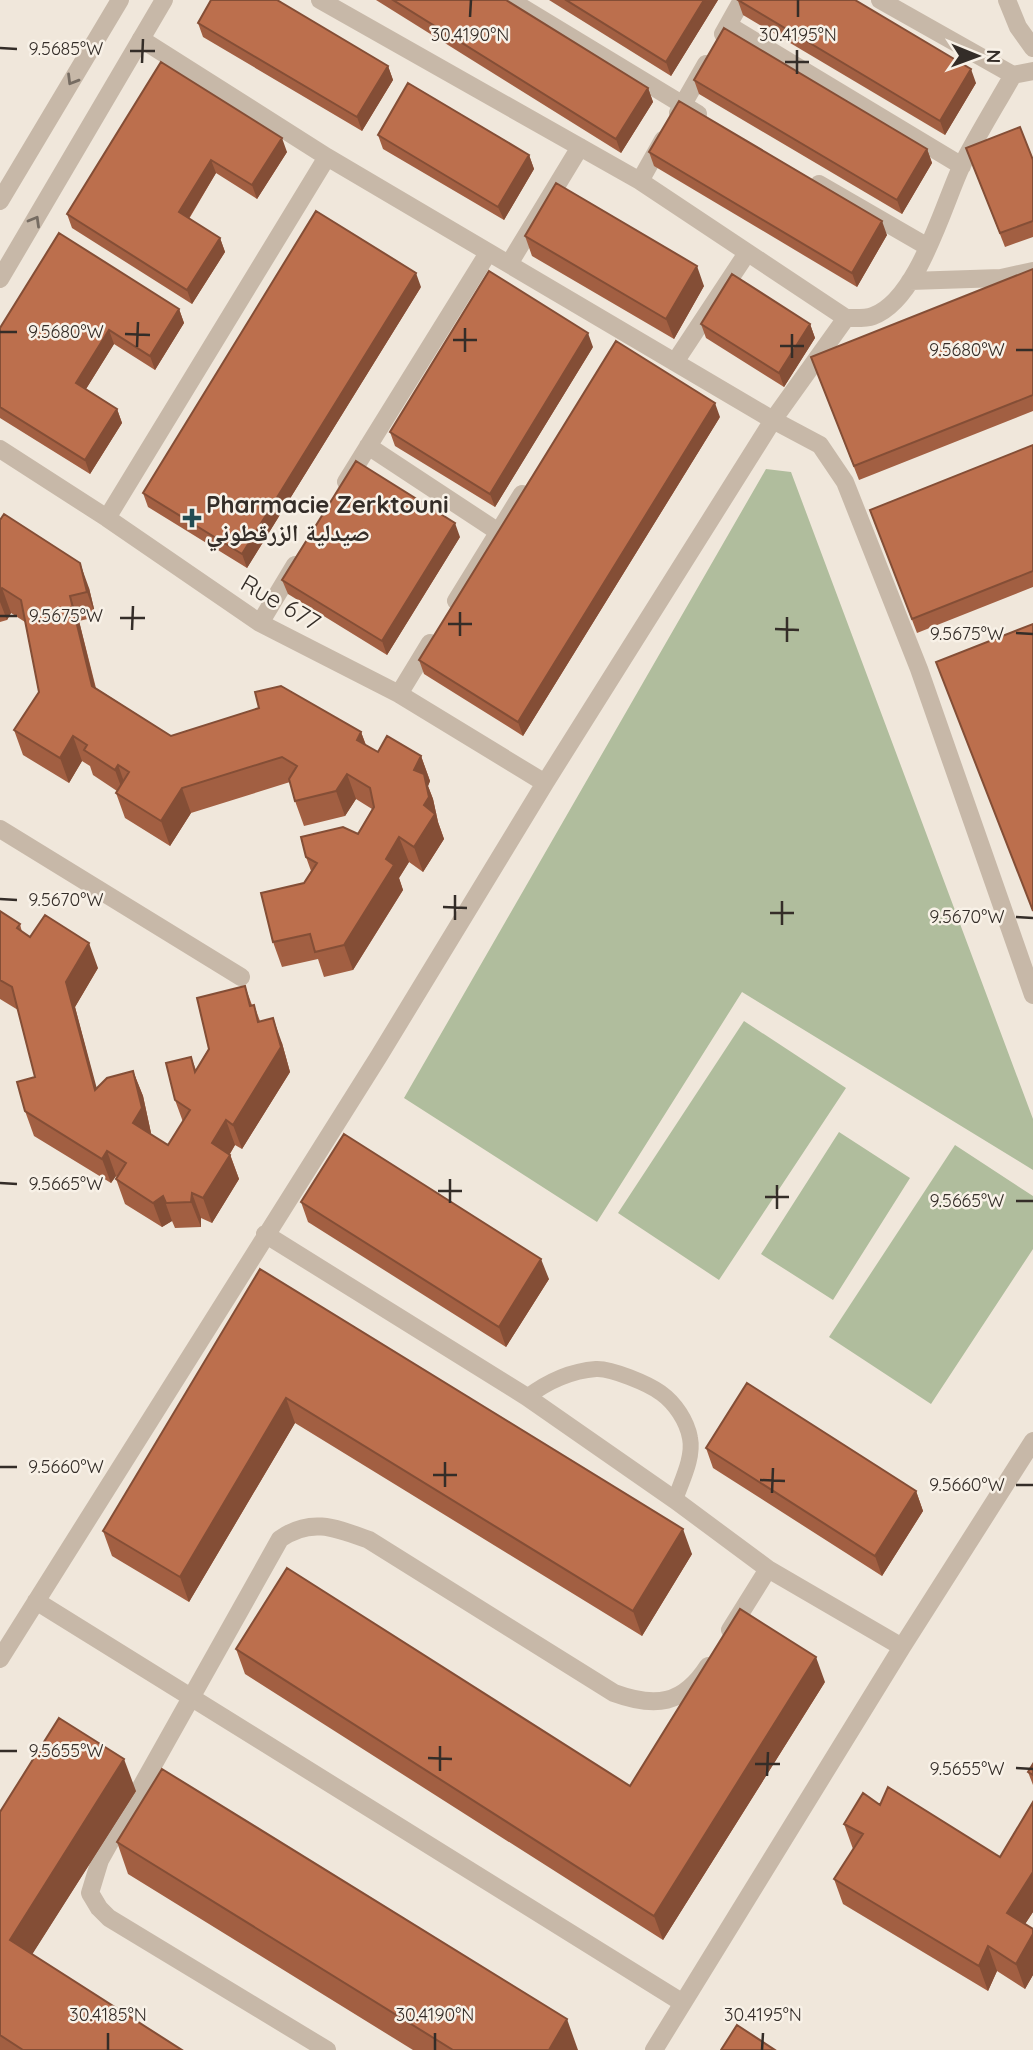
<svg xmlns="http://www.w3.org/2000/svg" width="1033" height="2050" font-family="Quicksand,'Noto Naskh Arabic',sans-serif">
<style>
.green{fill:#b0bd9d}
.lines{fill:none;stroke-linecap:round;stroke-linejoin:round}
.service{stroke:#c7b8a8;stroke-width:16}
.minor{stroke:#c7b8a8;stroke-width:18}
.tertiary{stroke:#c7b8a8;stroke-width:18}
.wall{fill:#a25f42}
.shaded-wall{fill:#844e36}
.building{fill:#bc6f4d;stroke:#844e36;stroke-width:2}
.oneway{stroke:#766c62}
.ticks{fill:none;stroke:#342d28;stroke-width:2.5}
.poi-dot{fill:#214c52;stroke:#f8f1e7;stroke-width:2.5}
.labels{text-anchor:middle;dominant-baseline:central;stroke-width:5;stroke-linejoin:round;paint-order:stroke}
.poi-label{font-size:24px;font-weight:bold;fill:#342d28;stroke:#f8f1e7;text-anchor:start}
.street-label{font-size:24px;fill:#342d28;stroke:#f8f1e7}
.ticks-label{font-size:18px;text-anchor:middle;fill:#342d28;stroke:#f8f1e7;stroke-width:5;stroke-linejoin:round;paint-order:stroke}
</style>
<rect width="100%" height="100%" fill="#f0e7db"/>
<!-- green -->
<path class="green" d="M766,469L791,472L1033,1119V1170L742,992L597,1222L404,1098Z
M744,1021L846,1088L719,1280L618,1213Z
M839,1132L910,1178L833,1300L761,1254Z
M955,1145L1033,1196V1249L931,1404L829,1337Z"/>
<g class="lines">
<!-- service -->
<path class="service" d="M527,1397C547,1382 570,1371 596,1369C611,1368 649,1384 661,1393C675,1403 687,1421 690,1438C694,1458 681,1482 675,1500"/>
<!-- minor -->
<path class="minor" d="M320,0L640,181L846,318C854,318 865,319 873,316C918,300 943,205 962,165C978,134 996,105 1013,75L1033,71
M510,0L698,114
M880,0L1013,75
M1007,0L1018,27L1033,48
M728,25L962,166
M723,34L742,0
M141,39L327,157L773,420L846,318
M678,113L706,64
M640,181L663,140
M819,184L928,247
M509,264L580,147
M910,281L1001,278L1033,271
M675,362L747,253
M368,446L497,531
M0,449L107,518L260,623L399,694L545,783
M346,482L488,253
M107,518L327,157
M456,601L522,494
M260,623L295,565
M399,694L430,643
M0,829L241,977
M265,1234L527,1397L675,1500L768,1569L902,1647
M36,1601L683,2003
M730,1630L768,1569
M0,1659L379,1056L545,783L773,420L820,445L845,482L919,669L1033,995
M327,2050L109,1918L99,1908L90,1893L100,1860L280,1539C311,1517 336,1528 369,1540L614,1693C655,1708 683,1705 708,1666
M654,2050L902,1647L1033,1441"/>
<!-- tertiary -->
<path class="tertiary" d="M0,201L120,0
M0,279L164,0"/>
</g>
<!-- wall -->
<path class="wall" d="M376,0H506L648,88L653,102L621,153Z
M549,0H718L671,76Z
M738,1L976,83L945,135L743,15Z
M198,23L388,66L393,80L362,131L203,37Z
M161,62L287,152L257,199L216,173L189,219L220,238L225,252L192,304L72,228L67,214Z
M694,80L927,149L932,163L902,214L699,94Z
M378,135L529,155L534,169L504,220L383,149Z
M966,148L1033,160V237L1005,247Z
M649,152L887,235L857,287L654,166Z
M525,236L704,286L674,339L532,256Z
M1033,269V411L859,480L811,357Z
M421,287L247,568L148,507L143,493Z
M179,309L184,323L155,370L114,344L86,389L117,409L122,423L90,474L0,418V328Z
M701,324H810L815,338L784,387L706,338Z
M593,347L495,507L395,446L390,432Z
M720,417L523,736L424,674L419,660Z
M1033,445V587L917,633L870,510Z
M0,520L89,588L96,617L79,621L96,688L171,736L361,732L366,745L378,752L421,756L430,781L428,786L433,799L438,822L444,839L423,872L409,862L399,878L403,890L353,970L324,977L318,959L282,967L273,942L304,883L311,871L306,857L358,834L372,809L356,799L345,816L304,826L295,801L290,782L191,813L170,846L125,818L116,793L117,791L93,775L90,766L82,761L69,783L23,755L14,730L39,692L25,622L11,613L7,620L0,622Z
M460,537L387,655L288,594L282,580Z
M0,911L20,924L22,932L30,937L98,968L75,1007L96,1088L133,1071L143,1096L151,1133L150,1134L168,1145L183,1122L175,1100L191,1057L196,1070L245,986L252,1005H254L260,1021L282,1043L290,1072L242,1149L235,1145L230,1154L239,1179L212,1223L201,1218V1227L175,1228L172,1221L162,1227L125,1204L116,1179L117,1177L116,1176L111,1183L34,1136L25,1111L35,1077L18,1010L0,999Z
M301,1202L549,1279L506,1347L308,1222Z
M260,1269L692,1554L642,1636L295,1423L189,1602L112,1556L103,1531Z
M706,1448L916,1491L923,1511L882,1576L713,1468Z
M236,1649L630,1786L825,1682L663,1940L245,1674Z
M1033,1764V1785L1028,1772Z
M136,1791L32,1954L182,2050H0V1812Z
M1033,1802V1912L1025,1924L1033,1929V1975L1025,1989L997,1971L988,1991L843,1904L834,1879L853,1849L844,1824L880,1805L1000,1857Z
M117,1842L578,2050H413L128,1874Z"/>
<!-- shaded-wall -->
<path class="shaded-wall" d="M704,0H718L671,76L666,62Z
M388,66L393,80L362,131L357,117Z
M971,69L976,83L945,135L940,121Z
M648,88L653,102L621,153L616,139Z
M282,138L287,152L257,199L252,185Z
M927,149L932,163L902,214L897,200Z
M529,155L534,169L504,220L498,207Z
M211,160L216,173L184,226L179,212Z
M882,221L887,235L857,287L852,273Z
M220,238L225,252L192,304L187,290Z
M697,266L704,286L674,339L666,319Z
M416,273L421,287L247,568L242,554Z
M179,309L184,323L155,370L150,356Z
M810,324L815,338L784,387L779,373Z
M109,330L114,344L81,397L76,383Z
M588,333L593,347L495,507L490,494Z
M715,403L720,417L523,736L518,722Z
M117,409L122,423L90,474L85,460Z
M455,523L460,537L387,655L382,641Z
M80,563L89,588L96,617L87,592Z
M2,588L11,613L7,620L0,602V591Z
M70,596L79,621L101,711L92,686Z
M361,732L370,757L357,740Z
M73,736L82,761L69,783L60,758Z
M421,756L430,781L428,786L433,799L438,822L444,839L423,872L414,847L424,805L414,770Z
M118,765L127,790L124,795L115,770Z
M347,774L356,799L345,816L336,791Z
M182,788L191,813L170,846L161,821Z
M399,837L409,862L399,878L403,890L353,970L344,945L386,859Z
M89,943L98,968L75,1007L104,1115L95,1090L66,982Z
M273,1018L282,1043L290,1072L242,1149L233,1125Z
M133,1071L143,1096L151,1133L142,1148L133,1123Z
M226,1120L235,1145L221,1168L212,1143Z
M107,1151L116,1176L111,1183L102,1159Z
M230,1155L239,1179L212,1223L203,1198Z
M192,1193L201,1218V1227L191,1202Z
M163,1196L172,1221L162,1227L153,1203Z
M541,1259L549,1279L506,1347L499,1327Z
M286,1398L295,1423L189,1602L180,1577Z
M916,1491L923,1511L882,1576L875,1556Z
M683,1529L692,1554L642,1636L633,1611Z
M816,1657L825,1682L663,1940L654,1916Z
M124,1759L136,1791L21,1972L10,1940Z
M1033,1872V1912L1016,1938L1007,1913Z
M1033,1934V1975L1025,1989L1016,1964Z
M988,1946L997,1971L988,1991L979,1966Z
M567,2019L578,2050H549Z"/>
<!-- building -->
<path class="building" d="M211,0H277L388,66L357,117L198,23Z
M393,0H506L648,88L616,139Z
M566,0H704L666,62Z
M738,0H855L971,69L940,121Z
M724,28L927,149L897,200L694,80Z
M161,62L282,138L252,185L211,160L179,212L220,238L187,290L67,214Z
M408,83L529,155L498,207L378,135Z
M679,101L882,221L852,273L649,152Z
M1020,127L1033,160V221L1000,233L966,148Z
M556,183L697,266L666,319L525,236Z
M316,211L416,273L242,554L143,493Z
M59,233L179,309L150,356L109,330L76,383L117,409L85,460L0,407V328Z
M1033,269V395L854,466L811,357Z
M489,271L588,333L490,494L390,432Z
M732,274L810,324L779,373L701,324Z
M616,341L715,403L518,722L419,660Z
M1033,445V571L912,619L870,510Z
M356,461L455,523L382,641L282,580Z
M4,514L80,563L87,592L70,596L92,686L171,736L259,708L255,692L281,686L361,732L357,740L378,752L387,736L421,756L414,770L424,774L429,797L424,805L435,814L414,847L399,837L386,859L394,865L344,945L315,952L310,934L273,942L261,893L304,883L317,863L306,857L301,837L343,827L358,834L374,807L370,788L347,774L336,791L295,801L289,779L297,766L282,757L182,788L161,821L116,793L129,772L118,765L115,770L84,750L87,745L73,736L60,758L14,730L39,692L21,600L2,588L0,591V520Z
M1033,624V911L936,662Z
M0,911L20,924L17,928L30,937L45,915L89,943L66,982L95,1090L107,1078L133,1071L142,1108L133,1123L168,1145L190,1110L175,1100L166,1063L191,1057L195,1072L209,1049L197,998L245,986L250,1006L254,1005L258,1022L273,1018L281,1047L233,1125L226,1120L212,1143L230,1155L203,1198L192,1193L191,1202L166,1203L163,1196L153,1203L116,1179L126,1163L107,1151L102,1159L25,1111L17,1082L35,1077L12,987L0,980Z
M344,1134L541,1259L499,1327L301,1202Z
M260,1269L683,1529L633,1611L286,1398L180,1577L103,1531Z
M747,1383L916,1491L875,1556L706,1448Z
M287,1568L630,1786L740,1609L816,1657L654,1916L236,1649Z
M59,1718L124,1759L10,1940L182,2050H23L0,2035V1812Z
M1033,1764V1775L1028,1772Z
M162,1769L567,2019L549,2050H453L117,1842Z
M888,1787L1000,1857L1033,1802V1872L1007,1913L1033,1929V1934L1016,1964L988,1946L979,1966L834,1879L863,1834L844,1824L863,1793L880,1805Z
M737,2025L775,2050H721Z"/>
<!-- one-way arrows -->
<defs><path id="oneway-chevron" d="M-2-3.5L2.5 0L-2 3.5" fill="none" stroke-width="1.6" stroke-linecap="round" stroke-linejoin="round" transform="scale(1.75)"/></defs>
<g class="oneway">
<use href="#oneway-chevron" transform="translate(72 80) rotate(121)"/>
<use href="#oneway-chevron" transform="translate(35 221) rotate(-60)"/>
</g>
<!-- ticks -->
<path class="ticks" d="M470,17L471,0M798,17V0M0,48L17,49M130,51H155M785,62H809M142,63L143,39M797,74V50M0,332H17M125,334L150,335M453,340H477M780,346H804M137,347L138,322M1016,350H1033M465,352V328M792,358V334M0,616H17M120,618H145M448,624H472M775,629L799,630M132,630L133,606M1016,633L1033,634M460,636V612M787,642V617M0,899L17,900M443,907L467,908M770,913H794M1016,917L1033,918M455,920V895M782,925V901M0,1183L17,1184M438,1191H462M765,1197H789M1016,1201H1033M450,1203V1179M777,1209V1185M0,1467H17M433,1475H457M760,1480L785,1481M1016,1485H1033M445,1487V1462M772,1493L773,1468M0,1751H17M428,1758L452,1759M755,1764H780M1016,1768L1033,1769M440,1771V1746M767,1776L768,1752M108,2050V2033M435,2050V2033M762,2050L763,2033"/>
<!-- markers -->
<path class="poi-dot" d="M188.5 507.5h7v7h7v7h-7v7h-7v-7h-7v-7h7z"/>
<g class="labels">
<!-- poi labels -->
<g class="poi-label">
<text x="206" y="504">Pharmacie Zerktouni<tspan x="206" dy="28">صيدلية الزرقطوني</tspan></text>
</g>
<!-- street labels -->
<g class="street-label">
<text transform="translate(281 602) rotate(30)">Rue 677</text>
</g>
</g>
<g class="ticks-label">
<text x="470" y="41">30.4190°N</text>
<text x="798" y="41">30.4195°N</text>
<text x="66" y="55">9.5685°W</text>
<text x="66" y="338">9.5680°W</text>
<text x="967" y="356">9.5680°W</text>
<text x="66" y="622">9.5675°W</text>
<text x="967" y="640">9.5675°W</text>
<text x="66" y="906">9.5670°W</text>
<text x="967" y="923">9.5670°W</text>
<text x="66" y="1190">9.5665°W</text>
<text x="967" y="1207">9.5665°W</text>
<text x="66" y="1473">9.5660°W</text>
<text x="967" y="1491">9.5660°W</text>
<text x="66" y="1757">9.5655°W</text>
<text x="967" y="1775">9.5655°W</text>
<text x="108" y="2021">30.4185°N</text>
<text x="435" y="2021">30.4190°N</text>
<text x="763" y="2021">30.4195°N</text>
</g>
<!-- north arrow -->
<g transform="translate(977 56) rotate(91)" stroke="#f8f1e7" stroke-width="5" paint-order="stroke">
<path d="M0-5L12 26L0 18L-12 26Z" fill="#342d28"/>
<text y="-10" font-size="19" font-weight="bold" text-anchor="middle" fill="#342d28">N</text>
</g>
</svg>
